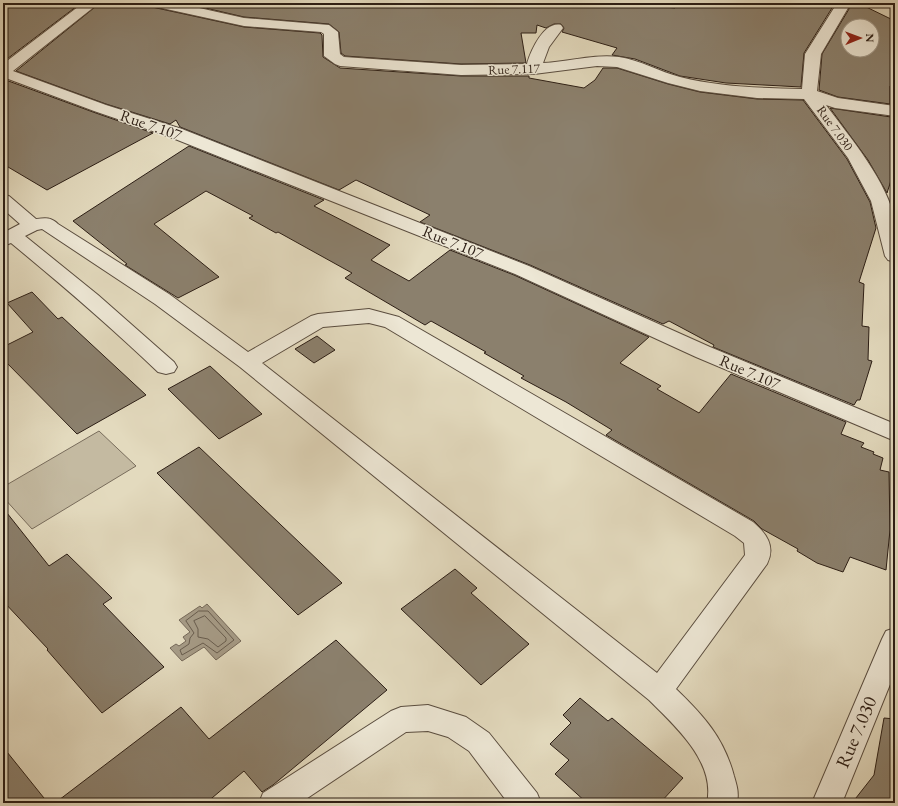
<svg xmlns="http://www.w3.org/2000/svg" width="898" height="806" font-family="'EB Garamond',serif">
<style>
.green{fill:#c4baa1;stroke:#786c5b}
.water{fill:#a59a85;stroke:#756858}
.lines{fill:none;stroke-linecap:round;stroke-linejoin:round}
.shore{stroke:#685c4d;stroke-width:1}
.building{fill:#8b806d;stroke:#2c1e15;fill-rule:evenodd}
.minor-casing{stroke:#5a4d3f;stroke-width:2}
.minor{fill:#ede7d5;fill-rule:evenodd}
.labels{text-anchor:middle;dominant-baseline:central;stroke-width:3;stroke-linejoin:round;paint-order:stroke}
.far-street-label{font-size:13px;fill:#2c1e15;stroke:#ede7d5}
.street-label{font-size:16px;fill:#2c1e15;stroke:#ede7d5}
.near-street-label{font-size:19px;fill:#2c1e15;stroke:#ede7d5}
</style>
<rect width="100%" height="100%" fill="#e3dabe"/>
<filter id="stains"><feTurbulence type="fractalNoise" baseFrequency=".005" numOctaves="4"/><feColorMatrix values="0 0 0 0 .2 0 0 0 0 .09 0 0 0 0 .02 0 0 0 .5 -.17"/></filter>
<radialGradient id="worn" r=".72"><stop offset=".6" stop-color="#630" stop-opacity="0"/><stop offset="1" stop-color="#630" stop-opacity=".3"/></radialGradient>
<!-- green -->
<path class="green" d="M99,431L136,466L32,529L3,497V487Z"/>
<!-- water -->
<path class="water" d="M207,604L241,641L216,660L204,647L182,661L170,648L176,644L179,646L186,641L183,637L190,632L179,620L200,606L202,608Z"/>
<g class="lines">
<!-- shore -->
<path class="shore" d="M199,611H208L234,640L217,653L203,643L182,655L180,650L189,644L190,638L194,633L186,621Z
M205,616L226,638V641L218,647L208,639L198,637V629L194,621Z"/>
</g>
<!-- building -->
<path class="building" d="M3,3H81L3,62Z
M100,3H149L152,7L244,27L320,33L322,35L323,57L340,68L461,76H529V78L584,88L595,80L603,68H617L668,84L700,92L757,99L803,100L847,159L870,202L876,228L859,282L864,284L862,326L869,327L868,360L872,361L860,400H857L854,405L713,347L714,345L669,321L663,324L530,265L420,222L430,215L356,180L339,190L180,127L176,120L170,124L106,104L16,71Z
M184,3H629V4L675,8L677,3H831L832,8L804,53L801,87L726,83L680,76L635,59L612,55L617,48L562,32L564,28L561,24H554L546,28L537,25L536,33H521L526,63L461,64L345,56L341,53L339,32L329,24L244,17Z
M848,3H858L895,21V87L890,86V104L838,97L819,90L822,54L849,9ZM848,26H872V50H848Z
M3,79L93,112L153,133L47,190L3,164Z
M830,108L891,117V149H895V168L887,193L868,160Z
M189,146L324,200L314,206L390,245L371,260L409,281L450,250L514,275L649,337L620,363L661,386L657,389L699,413L731,374L846,422L841,434L864,443L861,447L874,452L873,454L883,458L880,470L889,472L890,530L886,570L850,557L843,572L817,563L797,551L798,549L762,529L754,521L606,435L612,430L566,402L521,378L524,376L484,353L486,352L431,321L425,325L345,278L352,273L278,232L276,233L249,218L253,216L206,191L154,224L219,277L178,298L125,265L127,264L73,221Z
M32,292L58,319L62,317L146,395L77,434L3,359V347L33,332L7,303Z
M317,336L335,350L314,363L295,349Z
M210,366L262,414L219,439L168,389Z
M199,447L342,583L298,615L157,473Z
M3,508L49,566L67,554L112,598L103,604L164,667L102,713L47,650L48,649L3,601Z
M455,569L477,588L471,593L529,644L481,685L401,609Z
M336,640L387,690L273,785L262,792L244,771L206,803H55L181,707L209,739Z
M580,698L608,721L612,718L683,778L660,803H587L555,774L569,760L550,744L571,723L563,715Z
M884,718L895,719V803H852L874,775Z
M3,747L48,803H3Z"/>
<g class="lines">
<!-- minor casing -->
<g class="minor-casing">
<path id="minor" d="M83,3H99L13,71L106,105L182,129L529,266L710,347L895,424V441L696,357L515,274L170,137L94,111L3,77V64Z
M150,3H177L244,18L329,25L338,32L340,54L344,57L461,65L527,64C531,50 544,21 561,25L563,28L549,47L543,63C568,62 593,54 619,57C640,60 660,72 680,77C720,87 761,88 802,89L805,54L834,8L832,3H846L848,8L821,54L817,91L838,98L895,106V116L835,108L826,105C849,136 889,183 895,222C897,234 895,249 895,262L888,260L885,256L871,201L848,158L804,99L757,98L700,91L668,83L617,67L597,66L534,74L461,75L340,66L335,64L324,56V34L321,32L244,26L157,7L152,6Z
M3,195L9,196L36,219C45,218 51,217 58,224L169,294L248,352L311,316L318,314L369,309L399,317L753,522C766,533 776,546 767,564L676,689C704,716 724,738 734,776C737,786 739,793 737,803H707C716,762 675,726 649,700L240,367L155,304L42,229L37,230L25,236L98,295L174,362L177,367L174,372L166,374L158,372C111,327 62,285 11,243L3,246V233L20,224L3,209ZM369,323L385,327L735,536L744,543L745,555L657,673L262,363L323,327Z
M895,628V672L842,803H812L882,639L886,631Z
M428,705L466,717L489,733L537,793L541,803H508L469,751L448,737L428,731L406,732L300,803H259L263,793L391,711L401,707Z"/>
</g>
<!-- minor -->
<use href="#minor" class="minor"/>
</g>
<g class="labels">
<!-- far-street labels -->
<g class="far-street-label">
<text transform="translate(514 69) rotate(-2)">Rue 7.117</text>
<text transform="translate(835 128) rotate(54)">Rue 7.030</text>
</g>
<!-- street labels -->
<g class="street-label">
<text transform="translate(151 125) rotate(19)">Rue 7.107</text>
<text transform="translate(453 242) rotate(22)">Rue 7.107</text>
<text transform="translate(750 372) rotate(23)">Rue 7.107</text>
</g>
<!-- near-street labels -->
<g class="near-street-label">
<text transform="translate(856 732) rotate(-67)">Rue 7.030</text>
</g>
</g>
<!-- margin -->
<rect width="898" height="806" fill="none" stroke="#e3dabe" stroke-width="16"/>
<rect x="4" y="4" width="890" height="798" fill="none" stroke="#2c1e15" stroke-width="2"/>
<rect x="8" y="8" width="882" height="790" fill="none" stroke="#2c1e15"/>
<!-- north arrow -->
<g transform="translate(860 38) rotate(89)"><circle r="19" fill="#ede7d5" stroke="#a09788"/>
<path d="M0-3L7 15L0 10L-7 15Z" fill="#8f2418"/>
<text y="-6" font-size="11" font-weight="bold" text-anchor="middle" fill="#2c1e15">N</text>
</g>
<rect width="100%" height="100%" filter="url(#stains)"/>
<rect width="100%" height="100%" fill="url(#worn)"/>
</svg>
